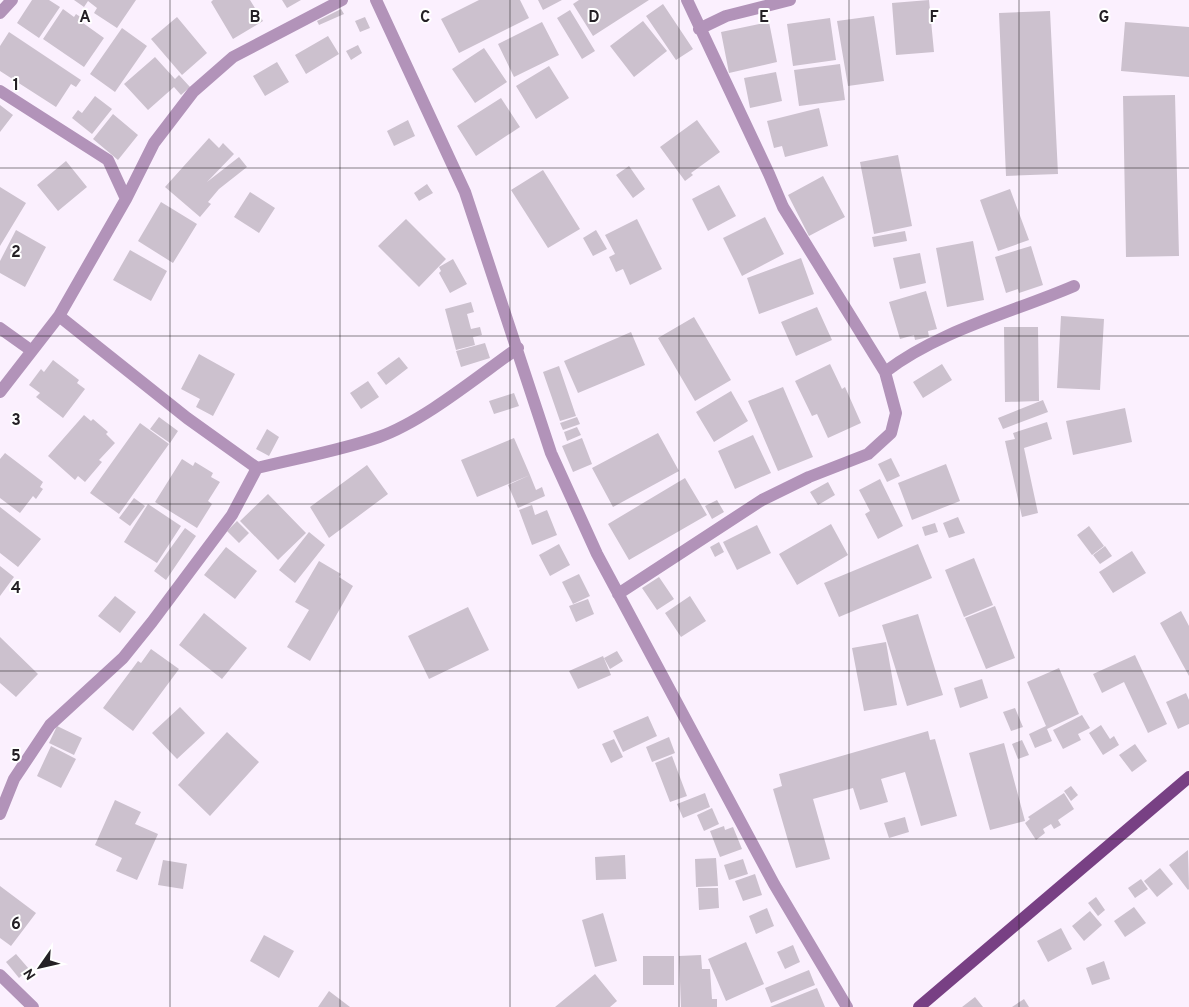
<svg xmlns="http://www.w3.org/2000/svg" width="1189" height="1007" font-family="Overpass,sans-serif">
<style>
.building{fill:#ccc1ce}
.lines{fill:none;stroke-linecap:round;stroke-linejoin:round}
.minor{stroke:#b293b9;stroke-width:12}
.major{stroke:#784084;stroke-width:12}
.grid{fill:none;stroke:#242025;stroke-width:1;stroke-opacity:0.55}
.grid-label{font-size:16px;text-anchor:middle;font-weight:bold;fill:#242025;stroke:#fff;stroke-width:4;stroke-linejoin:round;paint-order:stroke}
</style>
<rect width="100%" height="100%" fill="#fbf0fe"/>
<!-- building -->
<path class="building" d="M32,0H49L60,7L39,38L17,23Z
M74,0H136L117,28L94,13L97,8L88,1L84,7Z
M213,0H250L263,21L233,39L211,2Z
M282,0H301L287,8Z
M479,0H520L529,18L459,53L441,19Z
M538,0H562L543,10Z
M579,0H649L593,36L573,4Z
M929,0L934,52L896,55L892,3Z
M663,4L693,49L676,60L646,16Z
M63,9L74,17L76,14L85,20L83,23L104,38L84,67L43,39Z
M341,9L344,14L319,25L317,21Z
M570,10L595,51L582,59L557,18Z
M1050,11L1058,174L1006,176L999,13Z
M874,16L884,81L848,86L837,21Z
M177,17L207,53L182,75L151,39Z
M365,17L370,28L360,32L355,21Z
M830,18L836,60L793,66L787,24Z
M643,21L667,51L634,77L610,46Z
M542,22L559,55L514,77L498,44Z
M769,22L777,62L729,73L721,32Z
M1125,22L1189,27V77L1121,71Z
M122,28L147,46L115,92L90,74Z
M9,32L81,80L76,87L71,84L56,107L0,71V46Z
M328,36L339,54L306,74L295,55Z
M358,45L362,53L351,60L346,51Z
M484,48L507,82L475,103L452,69Z
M155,57L175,79L179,75L190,87L181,95L174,87L148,110L124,84Z
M277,62L289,82L265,96L253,76Z
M840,64L845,100L799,106L794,70Z
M549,66L569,98L536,119L516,86Z
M776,72L782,101L750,108L744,78Z
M1175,95L1179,256L1126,257L1123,96Z
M95,96L112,109L92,134L72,118L78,110L82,113Z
M501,98L520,127L476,156L457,126Z
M0,105L13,115L0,132Z
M819,108L828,146L785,157L782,146L774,148L767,121Z
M113,114L138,135L118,160L93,139Z
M408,120L415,136L394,146L387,131Z
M697,120L720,152L691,173L693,175L685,181L660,147Z
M209,138L219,148L223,143L234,154L207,182L239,157L247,167L219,189L208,202L211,204L200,217L165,187Z
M898,155L912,226L874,234L860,162Z
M66,161L87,187L58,211L37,185Z
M629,166L645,189L633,198L616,175Z
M543,170L580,229L548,248L511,190Z
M823,176L845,217L809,236L788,195Z
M427,184L433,193L419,201L414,193Z
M719,185L736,216L708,231L692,199Z
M0,187L26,203L0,246Z
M1010,189L1029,240L998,251L980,200Z
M250,192L275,208L259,233L234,217Z
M161,202L197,224L173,263L138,241Z
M765,217L784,254L742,276L723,238Z
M406,219L446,259L419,287L378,246Z
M637,219L662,269L630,285L623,269L616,272L609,257L615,254L605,235Z
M16,230L46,247L25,287L0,273V261Z
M596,230L607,249L593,256L583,238Z
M905,231L907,241L874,247L872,237Z
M973,241L984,300L947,307L936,248Z
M1031,246L1043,285L1019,293L1018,289L1006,293L995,257Z
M130,250L167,271L151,301L113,280Z
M920,253L926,283L900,289L893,258Z
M801,258L814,294L759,314L747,278Z
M453,259L467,284L450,293L439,273L441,271L439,267Z
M926,291L937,329L928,331L929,337L915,340L914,335L900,339L889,302Z
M471,302L474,312L467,314L471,329L480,327L482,335L473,337L475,345L456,350L445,309Z
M817,307L832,340L796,356L781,322Z
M1061,316L1104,319L1100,390L1057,388Z
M694,317L731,380L695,401L658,338Z
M1004,327H1038L1039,401L1005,402Z
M631,332L645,365L578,393L564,361Z
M485,343L490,358L461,367L456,351Z
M199,354L235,374L213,416L196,407L200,399L181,389Z
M399,357L408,368L386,385L377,373Z
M53,360L79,380L77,383L85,389L63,418L36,397L40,393L29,385L41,369L44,372Z
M830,364L842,389L845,387L861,423L828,438L817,414L812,416L795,381Z
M942,364L952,380L923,398L913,382Z
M559,366L576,416L560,421L543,372Z
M368,381L379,397L361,409L350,393Z
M783,387L813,457L778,471L748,401Z
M731,391L748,421L714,442L696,412Z
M514,393L519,406L494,414L489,401Z
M1043,400L1048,412L1003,429L998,418Z
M1125,408L1132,442L1073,455L1066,421Z
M84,415L91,421L93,419L108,432L106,434L115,443L99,460L102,462L85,482L78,476L75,480L48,456Z
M159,417L178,431L170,443L150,429Z
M577,417L580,424L563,430L560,423Z
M1047,422L1052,439L1024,448L1038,513L1022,517L1005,441L1015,439L1013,433Z
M140,423L169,444L119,514L90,493Z
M577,427L581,435L567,441L564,432Z
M267,429L279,437L269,456L256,449Z
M658,433L679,471L613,507L592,468Z
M753,435L771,473L735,489L718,451Z
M514,438L530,475L477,497L461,460Z
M582,438L592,464L573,472L562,446Z
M5,453L43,482L40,487L43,489L36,499L33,496L20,513L0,498V459Z
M891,458L900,476L887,482L878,464Z
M182,459L193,466L195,462L213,473L211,477L220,482L208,501L212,504L197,528L155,502Z
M946,464L960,501L912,520L898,483Z
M367,465L388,494L329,538L310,507Z
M530,475L536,490L542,487L545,496L518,508L508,485Z
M685,478L707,515L629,560L608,524Z
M880,479L903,526L878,539L865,514L870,511L859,490Z
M828,482L835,495L818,505L810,492Z
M268,494L306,533L278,560L240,521Z
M134,498L145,506L130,526L119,518Z
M717,500L724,512L712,519L705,506Z
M148,504L181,526L157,563L124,542Z
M532,505L535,515L547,510L557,535L532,545L519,510Z
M0,507L41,539L18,567L0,553Z
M958,517L965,533L949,538L943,523Z
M237,521L249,533L239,543L227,531Z
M935,523L938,532L925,536L922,527Z
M831,524L848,555L797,585L779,554Z
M757,525L771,553L737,570L723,542Z
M1089,526L1104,546L1092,555L1077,535Z
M185,528L196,536L166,580L154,571Z
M309,532L325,545L295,583L279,570Z
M719,542L724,552L715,557L710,547Z
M559,544L570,565L550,576L539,555Z
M918,544L932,578L839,617L824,583Z
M1105,546L1112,556L1100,564L1093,555Z
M226,547L257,571L235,599L204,575Z
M1132,551L1146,573L1113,593L1099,572Z
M974,558L993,605L964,617L945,570Z
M319,561L341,574L339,577L353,586L310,661L287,647L309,610L295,602Z
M0,566L14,577L0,596Z
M579,574L590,596L573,604L562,582Z
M659,577L674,599L657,610L642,588Z
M115,596L136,612L120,633L98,616Z
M690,596L706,621L681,637L665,613Z
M588,599L594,614L576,622L569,606Z
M995,606L1015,658L986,669L965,618Z
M468,607L489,650L429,679L408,636Z
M1181,611L1189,626V676L1160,623Z
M204,613L247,648L222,679L179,645Z
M918,614L943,695L907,706L882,625Z
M0,637L38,674L16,697L0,683Z
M886,642L897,705L864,711L852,648Z
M151,649L179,669L133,731L103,708L138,661L141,663Z
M617,651L623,661L610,669L604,658Z
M1135,655L1167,724L1148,733L1124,682L1102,693L1093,674Z
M603,656L611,675L578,689L569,671Z
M1059,668L1079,714L1047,729L1052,741L1035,748L1029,734L1046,726L1027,682Z
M982,679L988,698L960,708L954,688Z
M1186,693L1189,700V724L1178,729L1166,702Z
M180,707L205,733L177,759L152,733Z
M1015,708L1023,727L1011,731L1003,712Z
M1082,715L1090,728L1078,734L1081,740L1063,749L1053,730Z
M648,716L657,736L623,752L613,731Z
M1101,725L1110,739L1114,736L1119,745L1103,755L1089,733Z
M57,726L82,738L74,755L49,743Z
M928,731L930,740L935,739L957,816L921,826L905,772L881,779L888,802L860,810L853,788L813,799L830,859L796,868L773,789L782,786L779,774Z
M227,732L259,762L210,816L178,785Z
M669,737L675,753L652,762L646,747Z
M614,739L623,757L611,763L602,744Z
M1022,740L1029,755L1018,759L1012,744Z
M1004,743L1025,821L990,830L969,753Z
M1135,744L1147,761L1132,772L1119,755Z
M51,746L76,759L61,788L37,776Z
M672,756L687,796L670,802L655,763Z
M1071,786L1078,795L1071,801L1064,791Z
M705,793L710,807L683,818L677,804Z
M1064,793L1074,809L1058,820L1061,825L1054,829L1051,824L1043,829L1045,833L1036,840L1025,823L1030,819L1028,817Z
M115,800L141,812L135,824L158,834L137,880L116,871L122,858L95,845Z
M712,808L719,824L704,831L697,815Z
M905,817L909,832L889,838L884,823Z
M724,826L725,830L733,827L742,849L720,857L710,831Z
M1188,850L1189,889L1188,890L1169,865Z
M625,855L626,879L596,880L595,857Z
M716,858L718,886L696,887L695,859Z
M743,859L748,874L729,880L724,865Z
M163,860L187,864L183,889L158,885Z
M1160,868L1173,884L1157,897L1144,881Z
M755,874L762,895L743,901L735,881Z
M1141,879L1148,889L1135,898L1128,888Z
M0,886L36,913L11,946L0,938Z
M698,888H718L719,908L699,910Z
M1096,897L1105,910L1098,916L1088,903Z
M1134,907L1146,923L1125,937L1114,921Z
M767,908L774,926L756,934L749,916Z
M1090,911L1102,925L1084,941L1072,926Z
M603,913L617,961L595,967L582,920Z
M1061,928L1072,949L1048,962L1037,941Z
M264,935L294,951L279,978L250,961Z
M746,942L764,984L726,1001L708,959Z
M793,945L800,962L785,969L777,952Z
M16,954L29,969L19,978L6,962Z
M701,955L702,969H710L712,999H717V1007H681L679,956Z
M643,956H674V985H643Z
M1104,961L1110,979L1092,985L1086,968Z
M809,970L815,985L771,1003L765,988Z
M595,974L617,1001L610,1007H555Z
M817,988L825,1007H770Z
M329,991L350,1007H318Z
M975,997L983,1007H962Z
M1024,999L1029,1007H1012Z"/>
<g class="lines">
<!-- minor -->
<path class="minor" d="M376,0L465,192L551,453L597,554L774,884L847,1007
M0,13L12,0
M699,29L726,16L790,0
M0,91L108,160L126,199
M59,316L187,418L257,468
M0,328L32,351
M885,372C940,330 1011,313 1074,286
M0,392L59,316L126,199L154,143L193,92L233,57L342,0
M618,594L762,500L809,477L868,454L891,433L896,413L885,372L783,207L769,174L687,0
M0,814L14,779L50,725L123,658L152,622L232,515L257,468C297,458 339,451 379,437C424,421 478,376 518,348
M0,975L33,1007"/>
<!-- major -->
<path class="major" d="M919,1007L1189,777"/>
</g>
<!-- grid -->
<path class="grid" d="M170,0V1007M340,0V1007M510,0V1007M679,0V1007M849,0V1007M1019,0V1007M0,168H1189M0,336H1189M0,504H1189M0,671H1189M0,839H1189"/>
<g class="grid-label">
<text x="85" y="22">A</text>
<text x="255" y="22">B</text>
<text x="425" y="22">C</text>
<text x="594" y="22">D</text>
<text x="764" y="22">E</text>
<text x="934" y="22">F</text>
<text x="1104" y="22">G</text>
<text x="16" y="90">1</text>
<text x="16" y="257">2</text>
<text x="16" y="425">3</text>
<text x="16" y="593">4</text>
<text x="16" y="761">5</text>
<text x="16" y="929">6</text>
</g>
<!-- north arrow -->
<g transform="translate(40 967) rotate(236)" stroke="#ffffff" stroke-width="4" paint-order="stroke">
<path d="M0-4L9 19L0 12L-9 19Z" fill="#242025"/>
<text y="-8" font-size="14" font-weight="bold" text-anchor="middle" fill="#242025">N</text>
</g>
</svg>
